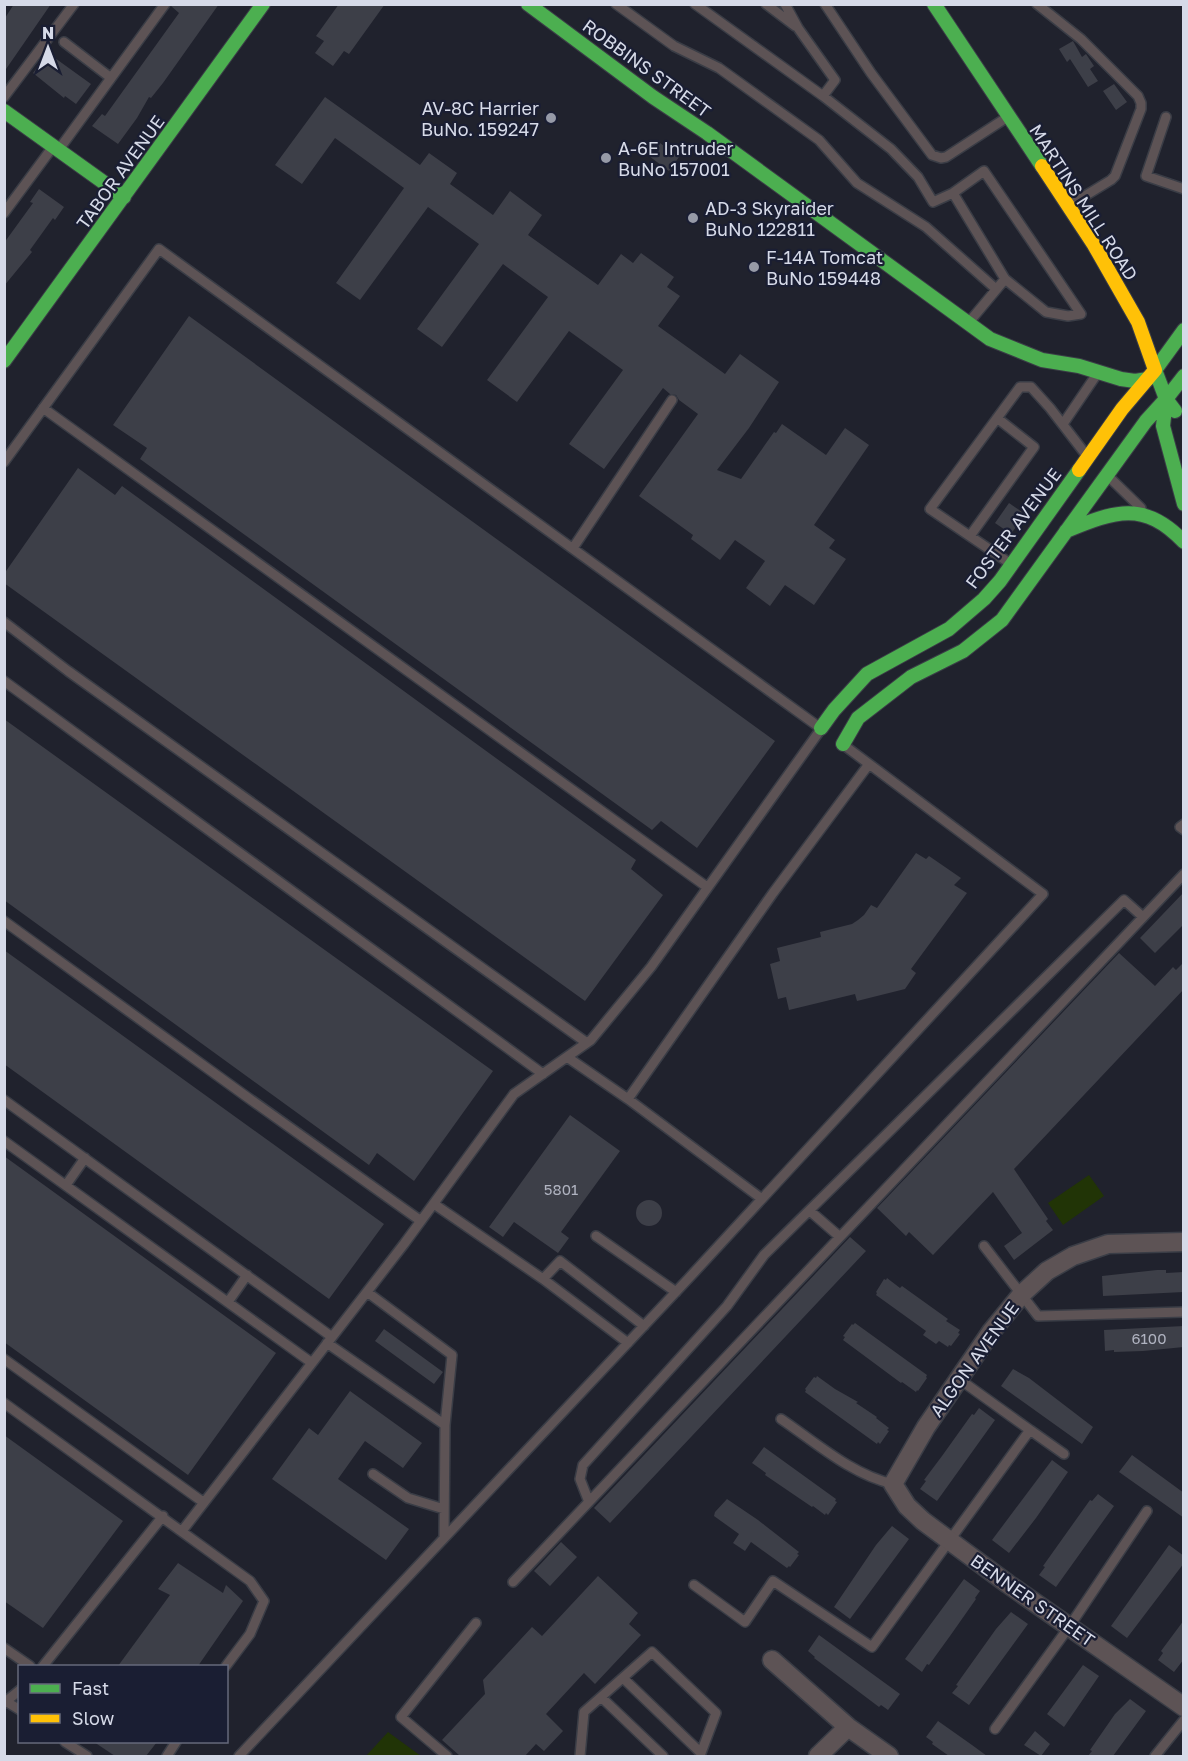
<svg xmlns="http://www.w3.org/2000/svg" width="1188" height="1761" font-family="'Golos Text',sans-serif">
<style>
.green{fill:#213406}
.building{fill:#3d3f48}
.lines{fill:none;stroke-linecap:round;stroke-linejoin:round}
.lane-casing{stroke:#3a3d46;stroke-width:12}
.street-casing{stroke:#3a3d46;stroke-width:21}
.fast-casing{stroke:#3a3d46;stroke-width:16}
.slow-casing{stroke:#3a3d46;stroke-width:16}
.lane{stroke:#5d5355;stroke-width:9}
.street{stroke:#5d5355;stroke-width:18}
.fast{stroke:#4caf50;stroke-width:14}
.slow{stroke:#ffc107;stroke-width:14}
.poi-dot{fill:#969aa7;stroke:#1a1e33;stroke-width:2}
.labels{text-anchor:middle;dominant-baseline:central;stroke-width:4.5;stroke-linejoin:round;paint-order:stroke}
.number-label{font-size:15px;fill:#b0b3c0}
.street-label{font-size:18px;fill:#d6dae8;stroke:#1a1e33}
.poi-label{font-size:18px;fill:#d6dae8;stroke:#1a1e33;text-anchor:start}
</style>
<rect width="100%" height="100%" fill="#20222d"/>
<!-- green -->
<path class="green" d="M1089,1175L1104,1196L1063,1225L1048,1203Z
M388,1732L421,1756H366Z"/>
<!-- building -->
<path class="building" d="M14,4H51L4,72V21L6,18H5Z
M172,4H219L163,83L151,98L149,97L137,118L118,144L92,126L102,114L105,116L179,13L171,6Z
M339,4H385L349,54L344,51L333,66L315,53L324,41L316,36Z
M1073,41L1082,57L1086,54L1094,66L1090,69L1098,81L1088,87L1070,59L1067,62L1059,49Z
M48,53L91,84L76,104L65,96L64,98L33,73Z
M1114,84L1127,102L1116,110L1103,91Z
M325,97L420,165L429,153L457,173L450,184L493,215L510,191L542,215L528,235L598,285L621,254L633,263L641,253L674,277L667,287L680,296L658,326L725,374L740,354L779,382L749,428L717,470L741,479L774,432L776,433L782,424L826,455L845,428L869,445L814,525L835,540L829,548L846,559L814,605L785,585L770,606L746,588L765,561L735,540L720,560L691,539L693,535L639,496L698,414L679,400L676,395L670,394L663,388L604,469L569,444L623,370L569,331L517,402L487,380L548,297L503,264L442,347L417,329L479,244L428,207L360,300L336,283L404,188L335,138L302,184L275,165Z
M660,143L679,157L669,171L649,156Z
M39,189L64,207L55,220L53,218L30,250L32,252L4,286V243L33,203L30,202Z
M189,316L775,741L697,848L661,821L652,830L140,459L147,448L113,425Z
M78,468L115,495L122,486L636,860L631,869L663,895L585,1001L4,583V574Z
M1009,503L1025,514L1011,534L995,523Z
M4,719L493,1071L414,1181L377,1153L369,1165L4,900Z
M916,853L926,859L929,856L961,878L954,885L967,893L911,969L916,973L905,989L857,1001L855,994L789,1010L786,997L778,999L770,964L780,961L777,948L821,937L820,932L852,924L858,920L864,915L871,905L877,908Z
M1184,892V924L1155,953L1140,938Z
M4,950L384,1224L329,1299L4,1064Z
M1119,953L1155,986L1173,967L1176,970L1184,962V989L1014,1169L1048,1219L1046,1221L1053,1230L1014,1260L1004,1246L1022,1233L993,1192L933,1255L909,1232L906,1236L877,1208Z
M570,1115L620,1151L561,1232L569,1238L558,1253L514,1222L503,1237L489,1227Z
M4,1156L276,1353L188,1475L4,1342Z
M636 1213a13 13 0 1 1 26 0a13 13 0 1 1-26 0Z
M850,1237L866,1251L610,1523L594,1508Z
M1157,1270H1166V1273L1184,1272V1292L1103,1296L1102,1276Z
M887,1278L900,1288L902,1286L948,1319L946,1321L960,1330L958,1333L960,1334L951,1346L949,1345L948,1347L939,1341L936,1344L923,1335L926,1331L876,1295L877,1293L876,1292L884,1279L886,1280Z
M855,1323L927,1375L926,1377L927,1378L918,1391L917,1390L916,1392L902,1382L901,1383L843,1340L845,1337L843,1336L852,1324L853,1325Z
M1184,1326V1347L1143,1351L1114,1352V1350L1105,1351L1104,1330Z
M384,1329L443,1372L434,1384L375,1341Z
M1013,1369L1029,1378L1093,1427L1082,1444L1001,1386Z
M817,1376L835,1389L858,1402L856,1403L877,1417L876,1418L889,1428L887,1430L889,1431L880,1444L878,1442L877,1444L805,1392L806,1390L805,1389L814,1377L816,1378Z
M350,1391L422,1443L403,1468L365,1441L338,1479L409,1529L386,1560L272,1479L309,1428L318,1435Z
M979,1408L995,1420L937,1501L920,1489L926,1481L924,1480L942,1456L972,1414L974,1415Z
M4,1435L123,1521L43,1628L4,1601Z
M764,1447L836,1499L835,1501L837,1502L828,1515L826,1513L825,1515L813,1506L812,1507L765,1475L766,1473L752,1463Z
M1132,1455L1184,1493V1518L1119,1472Z
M1052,1460L1068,1472L1036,1518L1009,1553L992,1540Z
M1098,1494L1114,1506L1056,1587L1039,1575L1045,1567L1043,1566L1090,1500L1092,1501Z
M727,1499L758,1520L799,1552L797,1554L799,1555L790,1567L789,1566L787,1568L751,1542L745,1551L733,1543L739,1534L714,1516L715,1512Z
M892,1526L909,1539L850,1619L834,1607L876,1545Z
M561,1542L577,1557L550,1586L534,1571Z
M1169,1545L1184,1556V1563L1127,1638L1111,1626Z
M178,1563L223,1593L226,1585L243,1601L198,1666H118L170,1595L158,1589Z
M598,1576L638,1613L629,1624L641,1635L595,1684L584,1673L546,1714L563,1731L544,1751L536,1744L525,1756H460L442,1740L485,1694L483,1680L532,1627L542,1636Z
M964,1579L980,1591L975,1598L976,1599L950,1636L929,1665L927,1664L922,1672L905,1659Z
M1011,1612L1028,1624L969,1705L952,1693L958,1686L956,1685L996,1629Z
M1184,1620V1659L1174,1672L1158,1660L1163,1653L1161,1651Z
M819,1635L900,1694L888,1710L881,1705L879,1707L814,1658L815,1657L808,1651Z
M1083,1665L1099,1676L1064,1727L1047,1714Z
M1130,1699L1146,1711L1113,1756H1088L1092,1751L1090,1750L1115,1714Z
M938,1721L972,1745L987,1756H949L932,1744L933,1742L926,1737Z
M1035,1731L1050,1744L1041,1756L1024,1745Z
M94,1742H157L146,1756H115Z"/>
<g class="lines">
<!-- lane casing -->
<g class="lane-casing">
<path id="lane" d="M616,4L674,46L719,68L819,140L857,183L926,227L996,289
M695,4L823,96L835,80L798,28L785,4
M766,4L795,26
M825,4L871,73L932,155L941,158L946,157L1006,118
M1037,4L1081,39L1138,96L1141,103V109L1115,176L1111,180L1070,205
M64,42L111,78
M823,96L891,149L918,177L933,202L953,193
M4,97L74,4
M1166,117L1146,176L1184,189
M60,148L165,4
M4,213L52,148
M970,321L1005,279L1046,312L1068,316L1081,314L984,171L953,193L1005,279
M43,408L707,887
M1063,424L1097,374
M4,462L159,249L819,727
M1108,476L1141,508
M970,536L1034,447L997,418
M573,548L672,400
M1011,564L930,509L1020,387H1031L1050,408L1087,456
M4,622L68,671L587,1043
M4,681L543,1074
M1184,824L1180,827L1184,830
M4,921L247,1097L421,1221
M567,1057L628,1099L762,1199
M628,1099L773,893L869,764
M4,1100L332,1337
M4,1141L312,1363
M66,1185L85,1158
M434,1204L543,1279L560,1261L644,1326
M810,1211L840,1237
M596,1236L676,1292
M984,1246L1038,1316L1184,1312
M543,1279L628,1343
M367,1292L452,1355L445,1425L444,1538
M228,1302L247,1275
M327,1343L445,1425
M4,1359L203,1502
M4,1403L250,1581L264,1601L250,1634L226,1666
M781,1419C815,1442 852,1475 893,1484
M1030,1430L1064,1454
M373,1474L408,1498L444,1509
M589,1502L580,1479L583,1465L727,1306L764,1255L1124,900L1143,917
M182,1531L404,1244L514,1094L591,1040L651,967L821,729
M513,1582L1184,874
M694,1585L745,1622L773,1581L872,1647L1030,1430L959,1379
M4,1648L30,1666
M43,1666L163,1516
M601,1697L663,1756
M7,1702L20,1710
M4,1703L20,1690
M995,1729L1069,1627L1147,1511
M65,1742L87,1756
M167,1756L176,1742
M239,1756L688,1279L1043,894L845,746
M447,1756L401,1717L476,1623
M580,1756L584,1712L652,1652L716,1713L701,1753L623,1678
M1155,1756L1184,1720"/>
</g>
<!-- street casing -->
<g class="street-casing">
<path id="street" d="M1184,1242L1108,1244L1073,1256L1047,1271L1022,1294L991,1332L926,1427L893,1484L907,1506L923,1521L1008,1584L1184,1707
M772,1660L848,1727L889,1756
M818,1756L848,1727"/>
</g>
<!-- fast casing -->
<g class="fast-casing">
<path id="fast" d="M528,4L653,97L707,133L990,339L1042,360L1079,366L1121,379L1135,381L1148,379
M934,4L1042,166
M4,111L124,197
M4,361L263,4
M1184,376L1166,399L1163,426L1184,504
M1175,411L1166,399L1155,370L1184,330
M1066,531C1115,511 1144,500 1184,542
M821,728L834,710L867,674L949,629L984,599L1000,581L1079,470
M843,744L858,718L911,677L963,651L1002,620L1146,421L1166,399"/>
</g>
<!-- slow casing -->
<g class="slow-casing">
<path id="slow" d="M1042,166L1094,245L1138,322L1155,370L1122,409L1079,470"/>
</g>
<!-- lane -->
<use href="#lane" class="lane"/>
<!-- street -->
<use href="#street" class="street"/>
<!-- fast -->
<use href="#fast" class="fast"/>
<!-- slow -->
<use href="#slow" class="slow"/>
</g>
<!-- markers -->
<g class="poi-dot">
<circle cx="551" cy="118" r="6"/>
<circle cx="606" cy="158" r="6"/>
<circle cx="693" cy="218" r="6"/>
<circle cx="754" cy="267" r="6"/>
</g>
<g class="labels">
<!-- number labels -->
<g class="number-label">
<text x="561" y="1189">5801</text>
<text x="1149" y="1338">6100</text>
</g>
<!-- street labels -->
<g class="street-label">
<text transform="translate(647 68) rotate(36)">ROBBINS STREET</text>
<text transform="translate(120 172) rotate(-54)">TABOR AVENUE</text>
<text transform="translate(1084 202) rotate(57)">MARTINS MILL ROAD</text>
<text transform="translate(1013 528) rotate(-53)">FOSTER AVENUE</text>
<text transform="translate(974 1359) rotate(-54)">ALGON AVENUE</text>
<text transform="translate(1033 1600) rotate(35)">BENNER STREET</text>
</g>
<!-- poi labels -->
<g class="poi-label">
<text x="539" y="108" text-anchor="end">AV-8C Harrier<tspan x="539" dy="21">BuNo. 159247</tspan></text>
<text x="618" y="148">A-6E Intruder<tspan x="618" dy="21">BuNo 157001</tspan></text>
<text x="705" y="208">AD-3 Skyraider<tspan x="705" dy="21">BuNo 122811</tspan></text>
<text x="766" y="257">F-14A Tomcat<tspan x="766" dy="21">BuNo 159448</tspan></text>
</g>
</g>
<!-- border -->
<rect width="1188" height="1761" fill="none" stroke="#d6dae8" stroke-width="12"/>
<!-- legend -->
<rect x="18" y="1665" width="210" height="78" fill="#1a1e33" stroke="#65697b" stroke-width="1.5"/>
<rect x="30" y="1684" width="30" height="9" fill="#4caf50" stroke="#65697b" stroke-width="1.5"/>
<text x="72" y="1695" font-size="18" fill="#d6dae8">Fast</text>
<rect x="30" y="1714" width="30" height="9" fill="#ffc107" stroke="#65697b" stroke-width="1.5"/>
<text x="72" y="1725" font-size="18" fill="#d6dae8">Slow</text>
<!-- north arrow -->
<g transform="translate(48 48)" stroke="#1a1e33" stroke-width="4.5" paint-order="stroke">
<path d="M0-4.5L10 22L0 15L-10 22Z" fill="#d6dae8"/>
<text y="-9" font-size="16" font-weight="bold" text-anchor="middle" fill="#d6dae8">N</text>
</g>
</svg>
